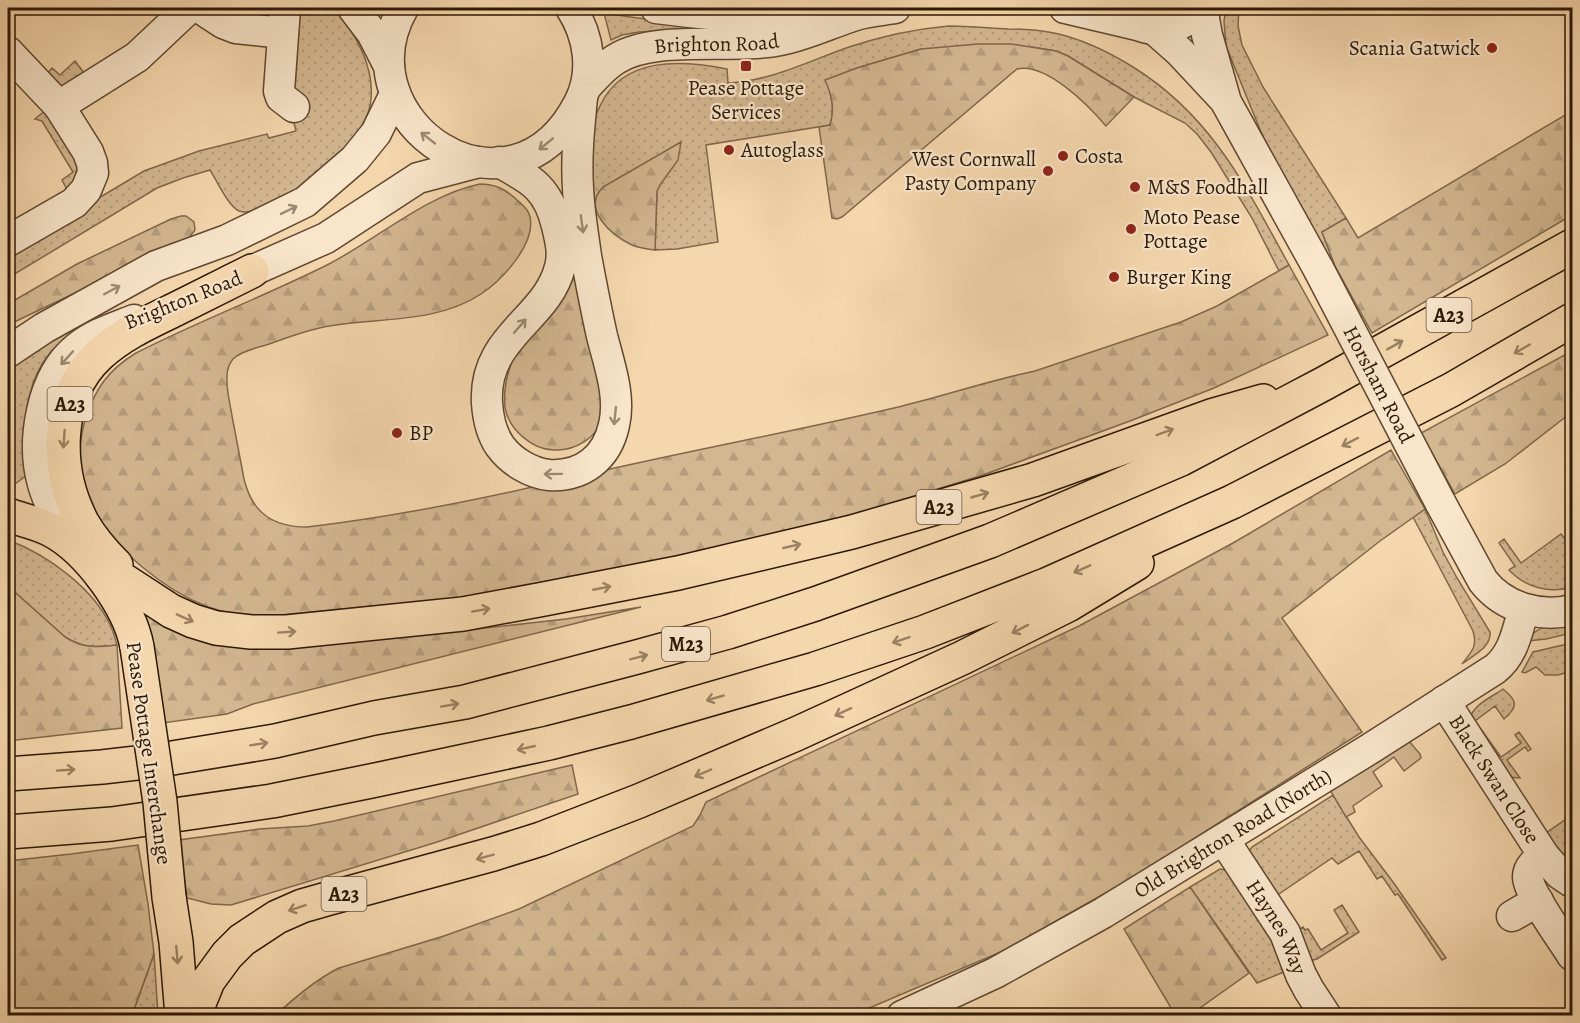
<svg xmlns="http://www.w3.org/2000/svg" width="1580" height="1023" font-family="Alegreya,serif">
<style>
.grass{fill:url(#grass-dots);stroke:#80684a;stroke-width:1.5}
.forest{fill:url(#forest-firs);stroke:#80684a;stroke-width:1.5}
.garden{fill:#d3b790;stroke:#80684a;stroke-width:1.5}
.lines{fill:none;stroke-linecap:round;stroke-linejoin:round}
.minor-casing{stroke:#5f482f;stroke-width:33}
.highway-casing{stroke:#2d1905;stroke-width:36}
.minor{stroke:#f8e5ca;stroke-width:30}
.highway{stroke:#f5d7ad;stroke-width:33}
.minor-bridge-casing{stroke:#5f482f;stroke-width:33;stroke-linecap:butt}
.highway-bridge-casing{stroke:#2d1905;stroke-width:36;stroke-linecap:butt}
.minor-bridge{stroke:#f8e5ca;stroke-width:30}
.highway-bridge{stroke:#f5d7ad;stroke-width:33}
.oneway{stroke:#9d8971}
.oneway2{stroke:#9b8261}
.poi-dot{fill:#8f2418;stroke:#f8e5ca;stroke-width:2}
.labels{text-anchor:middle;dominant-baseline:central;stroke-width:4.5;stroke-linejoin:round;paint-order:stroke}
.shield{fill:#f8e5ca;stroke:#6a5640;stroke-width:1.5}
.shield-label{font-size:20px;font-weight:bold;fill:#2d1905}
.street-label{font-size:21px;fill:#2d1905;stroke:#f8e5ca}
.poi-label{font-size:21px;fill:#2d1905;stroke:#f8e5ca;text-anchor:start}
</style>
<defs>
<pattern id="grass-dots" width="8" height="8" patternUnits="userSpaceOnUse" patternTransform="scale(1.5)"><rect width="8" height="8" fill="#d3b790"/><path d="M2 2h.1M6 6h.1" fill="none" stroke="#b59d7b" stroke-width="1.8" stroke-linecap="round"/></pattern>
<pattern id="forest-firs" width="22" height="20" patternUnits="userSpaceOnUse" patternTransform="scale(1.5)"><rect width="22" height="20" fill="#d3b790"/><path d="M5 1l3.5 6h-7zM16 11l3.5 6h-7z" fill="#b59d7b"/></pattern>
</defs>
<rect width="100%" height="100%" fill="#f5d7ad"/>
<filter id="stains"><feTurbulence type="fractalNoise" baseFrequency=".00333" numOctaves="4"/><feColorMatrix values="0 0 0 0 .2 0 0 0 0 .09 0 0 0 0 .02 0 0 0 .5 -.17"/></filter>
<radialGradient id="worn" r=".72"><stop offset=".6" stop-color="#630" stop-opacity="0"/><stop offset="1" stop-color="#630" stop-opacity=".3"/></radialGradient>
<!-- grass -->
<path class="grass" d="M295,8H334C355,33 374,65 371,99C369,129 337,156 316,175C310,180 305,186 298,190C291,195 282,198 274,202C264,207 251,215 239,211C228,206 217,181 210,170L183,178L157,188L8,278V261L15,257L18,246L144,171L199,151L267,134L269,138L296,131L292,115L289,91Z
M1226,8H1239L1238,26L1242,45L1263,87L1346,218L1322,232L1335,266L1327,265L1270,154L1226,46L1224,21Z
M604,13C651,21 696,24 743,27L639,32L622,35L611,40Z
M949,26C969,26 988,28 1008,29C1023,29 1039,30 1054,33C1082,39 1109,52 1133,67C1212,116 1246,187 1289,265L1279,271L1252,218L1211,152L1197,134L1185,123L1134,97L1068,56L1056,51L1032,47L921,49L857,68L826,80C832,96 835,108 830,125L706,145L718,242L677,249L655,250L657,191C665,172 679,167 680,143L603,187L596,200V209L593,202C592,185 592,168 592,151C592,144 590,135 592,128C593,120 597,113 600,106C623,56 681,60 727,69L728,83C771,81 809,61 849,47C882,36 914,29 949,26Z
M75,61L87,77L64,87H59L45,76L52,68L60,75Z
M47,109L82,163L70,195L62,180L73,172L42,121L35,119Z
M79,321L83,326C71,335 59,342 50,353C29,378 25,411 24,442C24,453 24,465 26,476L12,486L8,485V372L25,357Z
M1425,509L1443,552L1457,578L1490,632C1492,647 1472,656 1462,664C1471,652 1478,647 1473,631L1413,517Z
M1561,534L1572,548V586C1551,595 1525,587 1509,570L1515,566L1499,543L1504,539L1521,563Z
M8,540C46,554 94,588 111,627C114,633 115,639 117,645C95,647 84,649 65,637L8,586Z
M1572,623V633L1546,639L1527,641C1537,624 1555,625 1572,623Z
M1572,643V671L1558,675H1545L1536,667L1525,673L1522,672L1533,652Z
M1503,689C1518,701 1518,707 1504,719L1495,706L1475,721L1501,757L1521,743L1515,735L1519,732L1531,749L1528,751L1525,747L1507,760L1520,778L1507,777L1470,718C1474,704 1492,697 1503,689Z
M1333,795L1359,837L1393,882L1446,958L1442,960L1398,894L1395,895L1382,876L1377,879L1359,851L1338,864L1332,858L1273,898L1249,856V851L1252,847Z
M1572,815V859L1570,864L1546,833Z
M1220,869L1225,870L1229,875L1272,941L1284,972L1257,983L1190,887Z
M1342,905L1359,932L1317,959L1309,961L1298,930L1303,927L1305,930L1308,929L1321,950L1348,933L1334,910Z
M154,954L158,1015H132Z"/>
<!-- forest -->
<path class="forest" d="M978,44H1011L1056,51L1068,56L1134,97L1106,126C1089,106 1046,62 1017,69L842,217L837,219L832,218L819,127L830,125C835,109 832,96 825,80L857,68L921,49Z
M1572,111V215L1372,333L1335,266L1322,232L1346,218L1358,238Z
M681,142L678,160L660,185L657,191L655,250C647,249 639,248 632,245C611,235 581,209 603,187Z
M480,184C495,184 505,189 516,199C521,204 529,209 530,217C536,244 502,280 481,294C439,322 384,318 336,325C312,328 289,337 266,345C256,348 241,351 233,359C229,364 227,370 227,376C226,389 230,403 232,416C236,437 240,458 244,479C252,513 273,527 307,527C401,516 493,497 584,475C687,451 791,432 894,408C941,397 987,381 1035,371L1181,322L1217,306L1289,265L1328,335L1214,388L1130,421L983,475L801,531L491,595L280,615C255,617 231,615 208,607C164,590 114,549 91,508C88,503 84,497 82,492C81,487 82,479 81,474C80,453 79,440 85,420C95,389 108,370 136,353C199,321 265,296 327,265C376,240 426,195 480,184Z
M181,216H186L194,222L195,230L188,239L8,325V304L77,264L171,219Z
M567,237C574,265 581,293 588,321C593,339 599,357 602,375C604,387 603,403 602,416C599,438 574,451 554,450C532,450 509,429 505,408C503,391 507,374 513,359Z
M1572,351V412L1505,464L1455,494L1421,433Z
M1391,450L1425,509L1380,541L1282,618L1362,732L1132,878L1003,951L853,1015L275,1016C295,997 315,980 339,968L444,936L519,909L693,826L700,815L706,802L1079,626L1233,543Z
M8,586L65,637C84,649 95,647 117,645L122,728L8,741Z
M641,607L253,704L227,714L163,723L153,653L143,611L272,646L441,633L566,619Z
M572,765L578,794L434,843L231,905L211,904L187,898L179,840L259,829L308,826L334,821Z
M138,845L148,904L154,954L132,1015H8V861L71,854Z
M1190,887L1249,973L1190,1015H1178L1174,1013L1124,929Z"/>
<!-- garden -->
<path class="garden" d="M1408,740L1420,754L1421,758L1404,771L1394,757L1373,772L1382,786L1353,806L1355,812L1346,817L1330,790Z"/>
<g class="lines">
<!-- minor casing -->
<g class="minor-casing">
<g id="minor">
<path d="M200,8L223,23L236,28L283,33"/>
<path d="M285,8L279,91L281,97L294,107"/>
<path d="M353,8L372,33L389,66"/>
<path d="M403,8C339,121 510,237 579,103C595,72 589,36 571,8"/>
<path d="M656,8C710,15 763,20 818,17"/>
<path d="M1065,8L1137,25"/>
<path d="M1116,8C1140,35 1176,38 1199,8"/>
<path d="M1202,8L1207,35L1226,102L1319,270"/>
<path d="M1154,29L1180,52L1222,97"/>
<path d="M8,52L59,106L88,152L92,163L93,173L86,190L74,203L8,241"/>
<path id="s1" d="M586,87C595,77 604,66 616,59C656,34 732,50 780,40C807,35 832,22 859,14C870,11 883,10 895,8"/>
<path d="M59,106L137,57L189,8"/>
<path d="M499,162C532,180 548,188 557,226C560,239 564,253 560,267C547,320 483,336 487,403C488,418 491,433 500,446C511,461 530,473 549,475C582,477 607,458 614,425C621,396 609,364 602,336C596,309 591,283 586,256C583,234 579,211 578,188C576,158 579,128 582,98"/>
<path d="M229,281L326,238L418,178L479,162"/>
<path d="M8,352L44,328L156,266L227,240L305,202L355,159L376,133L395,94"/>
<path d="M1440,502L1483,581C1504,608 1541,618 1572,610"/>
<path d="M70,543C60,523 49,506 43,484C31,442 41,377 77,348C94,334 114,328 134,320"/>
<path id="s2" d="M1444,701L1544,856L1560,874L1572,882"/>
<path id="s3" d="M1224,840L1285,933L1301,975L1309,990L1326,1016"/>
<path d="M1544,856C1536,861 1528,867 1528,877C1528,893 1563,940 1572,955"/>
<path d="M1512,916L1538,901"/>
<path id="s4" d="M902,1016L995,973L1103,913L1368,750L1495,669C1514,654 1517,631 1524,609"/>
</g>
</g>
<!-- highway casing -->
<g class="highway-casing">
<path id="highway" d="M8,515C22,520 38,523 51,530C88,549 130,607 137,647
M82,553L171,611L193,621L216,628L251,632H287L463,614L544,599L678,573L852,532L1033,480L1214,415L1263,401
M116,565C103,552 91,538 82,522C55,470 54,397 99,355C121,335 147,323 174,310C200,297 226,284 252,271
M8,774L102,767L154,761L275,741L374,718L465,702L637,657L728,632L815,604L990,541L1181,459L1325,383L1572,246
M8,832L112,824L272,801L371,781L549,743L631,722L815,669L925,632L1046,585L1232,502L1451,390L1572,320
M169,897L176,942L182,1016
M194,1016L208,981L227,955L242,940L277,917L302,906L330,898L493,854L541,839L639,801L796,734L962,658L1068,605L1137,563"/>
</g>
<!-- minor -->
<use href="#minor" class="minor"/>
<!-- highway -->
<use href="#highway" class="highway"/>
<!-- minor-bridge casing -->
<g class="minor-bridge-casing">
<g id="minor-bridge">
<path id="s5" d="M1319,270L1440,502"/>
</g>
</g>
<!-- highway-bridge casing -->
<g class="highway-bridge-casing">
<path id="highway-bridge" d="M137,647L160,802L169,897"/>
</g>
<!-- minor-bridge -->
<use href="#minor-bridge" class="minor-bridge"/>
<!-- highway-bridge -->
<use href="#highway-bridge" class="highway-bridge"/>
</g>
<!-- one-way arrows -->
<defs><path id="oneway-shaft" d="M-6 0H5M1.5-3L5.5 0L1.5 3" fill="none" stroke-width="1.6" stroke-linecap="round" stroke-linejoin="round" transform="scale(1.5)"/></defs>
<g class="oneway">
<use href="#oneway-shaft" transform="translate(428 138) rotate(-142)"/>
<use href="#oneway-shaft" transform="translate(546 144) rotate(141)"/>
<use href="#oneway-shaft" transform="translate(289 210) rotate(-26)"/>
<use href="#oneway-shaft" transform="translate(582 224) rotate(82)"/>
<use href="#oneway-shaft" transform="translate(112 290) rotate(-28)"/>
<use href="#oneway-shaft" transform="translate(520 326) rotate(-49)"/>
<use href="#oneway-shaft" transform="translate(67 358) rotate(132)"/>
<use href="#oneway-shaft" transform="translate(615 416) rotate(96)"/>
<use href="#oneway-shaft" transform="translate(553 474) rotate(179)"/>
</g>
<g class="oneway2">
<use href="#oneway-shaft" transform="translate(1395 345) rotate(-29)"/>
<use href="#oneway-shaft" transform="translate(1522 349) rotate(150)"/>
<use href="#oneway-shaft" transform="translate(1165 432) rotate(-20)"/>
<use href="#oneway-shaft" transform="translate(64 439) rotate(94)"/>
<use href="#oneway-shaft" transform="translate(1350 442) rotate(153)"/>
<use href="#oneway-shaft" transform="translate(980 495) rotate(-16)"/>
<use href="#oneway-shaft" transform="translate(792 546) rotate(-13)"/>
<use href="#oneway-shaft" transform="translate(1082 569) rotate(156)"/>
<use href="#oneway-shaft" transform="translate(602 588) rotate(-11)"/>
<use href="#oneway-shaft" transform="translate(481 610) rotate(-10)"/>
<use href="#oneway-shaft" transform="translate(185 618) rotate(24)"/>
<use href="#oneway-shaft" transform="translate(1020 629) rotate(153)"/>
<use href="#oneway-shaft" transform="translate(287 632) rotate(-4)"/>
<use href="#oneway-shaft" transform="translate(901 640) rotate(161)"/>
<use href="#oneway-shaft" transform="translate(639 657) rotate(-15)"/>
<use href="#oneway-shaft" transform="translate(715 698) rotate(164)"/>
<use href="#oneway-shaft" transform="translate(450 705) rotate(-10)"/>
<use href="#oneway-shaft" transform="translate(843 712) rotate(155)"/>
<use href="#oneway-shaft" transform="translate(259 744) rotate(-9)"/>
<use href="#oneway-shaft" transform="translate(526 748) rotate(167)"/>
<use href="#oneway-shaft" transform="translate(66 770) rotate(-4)"/>
<use href="#oneway-shaft" transform="translate(703 773) rotate(157)"/>
<use href="#oneway-shaft" transform="translate(485 857) rotate(165)"/>
<use href="#oneway-shaft" transform="translate(297 908) rotate(161)"/>
<use href="#oneway-shaft" transform="translate(177 955) rotate(85)"/>
</g>
<!-- markers -->
<g class="poi-dot">
<circle cx="1492" cy="48" r="6"/>
<rect x="740" y="60" width="12" height="12" rx="3"/>
<circle cx="729" cy="150" r="6"/>
<circle cx="1063" cy="156" r="6"/>
<circle cx="1048" cy="171" r="6"/>
<circle cx="1135" cy="187" r="6"/>
<circle cx="1131" cy="229" r="6"/>
<circle cx="1114" cy="277" r="6"/>
<circle cx="397" cy="433" r="6"/>
</g>
<g class="labels">
<!-- shield labels -->
<g class="shield">
<rect x="1426.5" y="298" width="45" height="34" rx="4.5"/>
<rect x="47.5" y="387" width="45" height="34" rx="4.5"/>
<rect x="916.5" y="490" width="45" height="34" rx="4.5"/>
<rect x="662" y="627" width="48" height="34" rx="4.5"/>
<rect x="321.5" y="877" width="45" height="34" rx="4.5"/>
</g>
<g class="shield-label">
<text x="1449" y="315">A23</text>
<text x="70" y="404">A23</text>
<text x="939" y="507">A23</text>
<text x="686" y="644">M23</text>
<text x="344" y="894">A23</text>
</g>
<!-- street labels -->
<g class="street-label">
<text stroke="none"><textPath href="#s1" startOffset="144">Brighton Road</textPath></text>
<text transform="translate(183 300) rotate(-22)">Brighton Road</text>
<text stroke="none"><textPath href="#s5" startOffset="129">Horsham Road</textPath></text>
<text transform="translate(149 753) rotate(82)">Pease Pottage Interchange</text>
<text stroke="none"><textPath href="#s2" startOffset="93">Black Swan Close</textPath></text>
<text stroke="none"><textPath href="#s4" startOffset="378">Old Brighton Road (North)</textPath></text>
<text stroke="none"><textPath href="#s3" startOffset="102">Haynes Way</textPath></text>
</g>
<!-- poi labels -->
<g class="poi-label">
<text x="1480" y="48" text-anchor="end">Scania Gatwick</text>
<text x="746" y="88" text-anchor="middle">Pease Pottage<tspan x="746" dy="24">Services</tspan></text>
<text x="741" y="150">Autoglass</text>
<text x="1075" y="156">Costa</text>
<text x="1036" y="159" text-anchor="end">West Cornwall<tspan x="1036" dy="24">Pasty Company</tspan></text>
<text x="1147" y="187">M&amp;S Foodhall</text>
<text x="1143" y="217">Moto Pease<tspan x="1143" dy="24">Pottage</tspan></text>
<text x="1126" y="277">Burger King</text>
<text x="409" y="433">BP</text>
</g>
</g>
<!-- margin -->
<rect width="1580" height="1023" fill="none" stroke="#f5d7ad" stroke-width="30"/>
<rect x="9" y="9" width="1562" height="1005" fill="none" stroke="#2d1905" stroke-width="3"/>
<rect x="15" y="15" width="1550" height="993" fill="none" stroke="#2d1905" stroke-width="1.5"/>
<rect width="100%" height="100%" filter="url(#stains)"/>
<rect width="100%" height="100%" fill="url(#worn)"/>
</svg>
